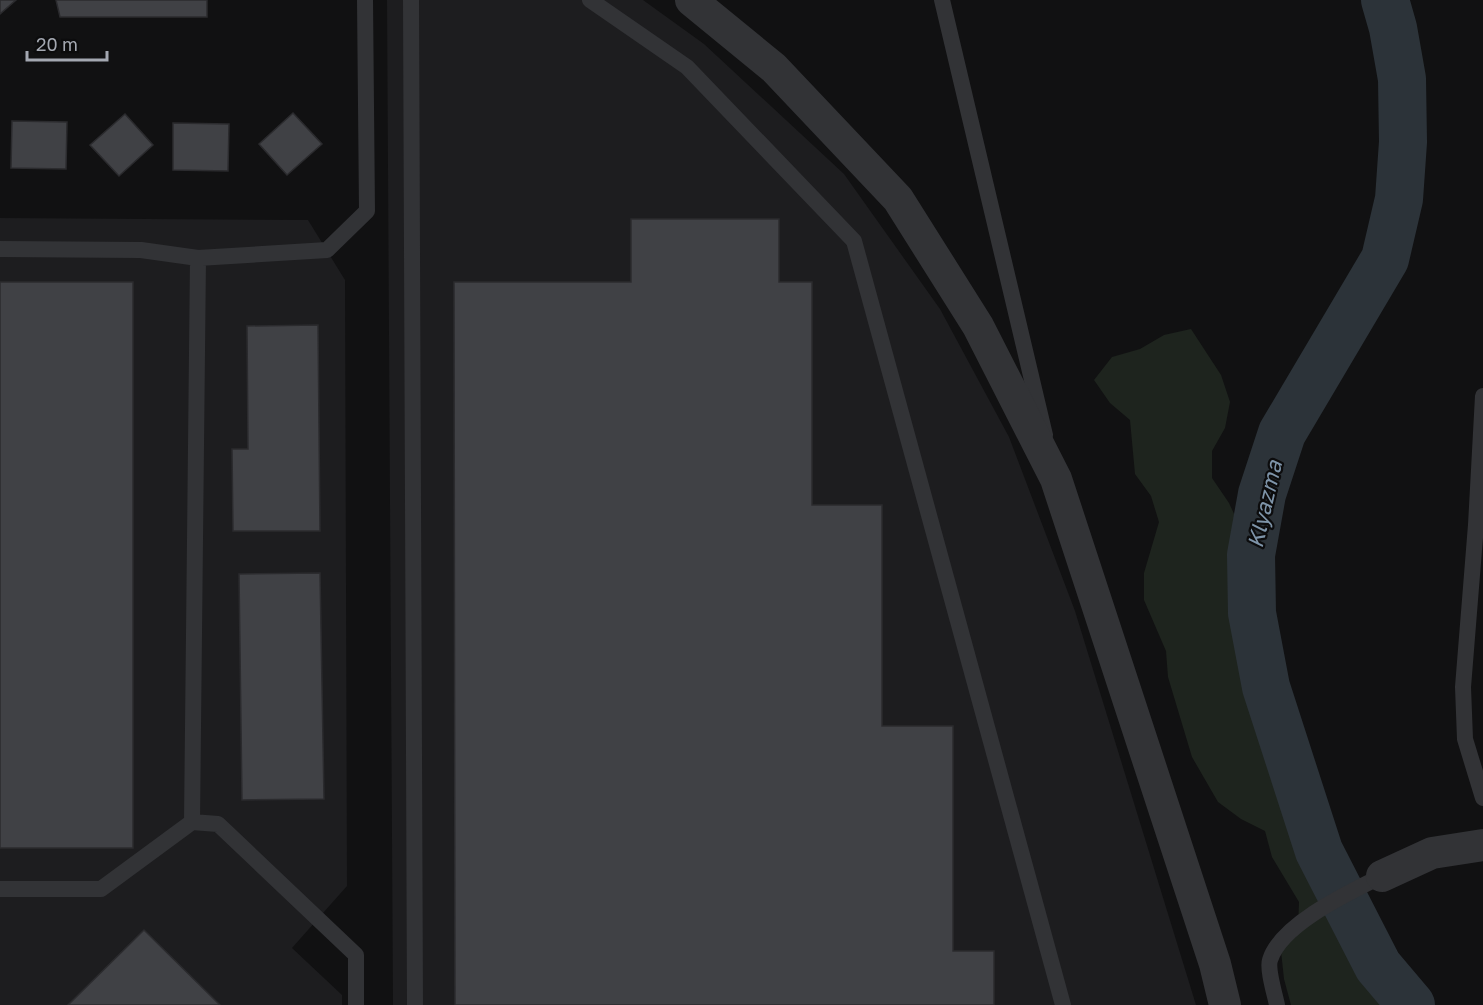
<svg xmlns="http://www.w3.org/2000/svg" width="1483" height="1005" font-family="'Golos Text',sans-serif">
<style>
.built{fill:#1d1d1f}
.green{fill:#1e241e}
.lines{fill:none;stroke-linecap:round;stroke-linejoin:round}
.river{stroke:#2c3339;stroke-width:48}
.building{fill:#404145;stroke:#2b2b2e;stroke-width:1.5}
.service{stroke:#323336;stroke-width:16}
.minor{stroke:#323336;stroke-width:32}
.labels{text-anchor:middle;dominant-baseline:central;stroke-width:4.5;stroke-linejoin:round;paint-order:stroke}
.water-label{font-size:22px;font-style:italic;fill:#7e94a9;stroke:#0c0c0d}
</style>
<rect width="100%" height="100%" fill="#111112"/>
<!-- built -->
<path class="built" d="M387,0H643L704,44L844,174L940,309L1009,437L1075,611L1196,1005H393Z
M0,218L308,220L345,280L347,886L292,948L342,995V1005H0Z"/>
<!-- green -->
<path class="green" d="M1191,329L1221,375L1230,402L1225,428L1212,451V478L1229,503L1241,529L1240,591L1245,647L1250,675L1261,701L1277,754L1278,780L1293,836L1332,901L1351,949L1396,1005H1291L1284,979L1281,951L1298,930L1299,902L1272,857L1265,831L1241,819L1218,802L1192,757L1168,677L1166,651L1144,600V573L1159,522L1151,496L1135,474L1130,420L1110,403L1094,380L1112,357L1140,349L1164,335Z"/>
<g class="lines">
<!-- river -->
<path class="river" d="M1385,0L1393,28L1402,79L1403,142L1399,199L1385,259L1282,433L1262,494L1251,555L1252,613L1266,687L1319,851L1378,966L1411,1005"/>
</g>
<!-- building -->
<path class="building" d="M0,0H16L0,14Z
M56,0H207V17H60Z
M293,113L322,144L287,175L259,144Z
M125,114L153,145L119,176L90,145Z
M12,121L67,122L66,169L11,168Z
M173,123L229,124L228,171L173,170Z
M631,219H779V282H812V505H882V726H953V951H994V1005H455L454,282H631Z
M0,282H133V848H0Z
M318,325L320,531H233L232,449H248L247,326Z
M320,573L324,799L242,800L239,574Z
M144,930L220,1005H68Z"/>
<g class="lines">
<!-- service -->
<path class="service" d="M411,0L415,1005
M590,0L687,67L854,241L1063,1005
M942,0L1045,435
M0,249L141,250L198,258L327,250L367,211L365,0
M1483,396L1476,525L1463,687L1465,739L1483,798
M192,822L198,258
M0,889H101L192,822L218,824L356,955V1005
M1277,1005C1275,995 1267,969 1270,960C1281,924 1350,892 1382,876"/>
<!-- minor -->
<path class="minor" d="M691,0L774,68L898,199L978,326L1056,479L1215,964L1225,1005
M1382,876L1432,853L1483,845"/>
</g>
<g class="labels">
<!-- water labels -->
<g class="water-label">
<text transform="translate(1264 504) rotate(-77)">Klyazma</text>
</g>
</g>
<!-- scale -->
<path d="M27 51v9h80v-9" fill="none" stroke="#a4a8b1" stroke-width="3"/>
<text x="36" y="51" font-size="18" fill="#a4a8b1" stroke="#0c0c0d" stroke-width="4.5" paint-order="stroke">20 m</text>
</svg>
